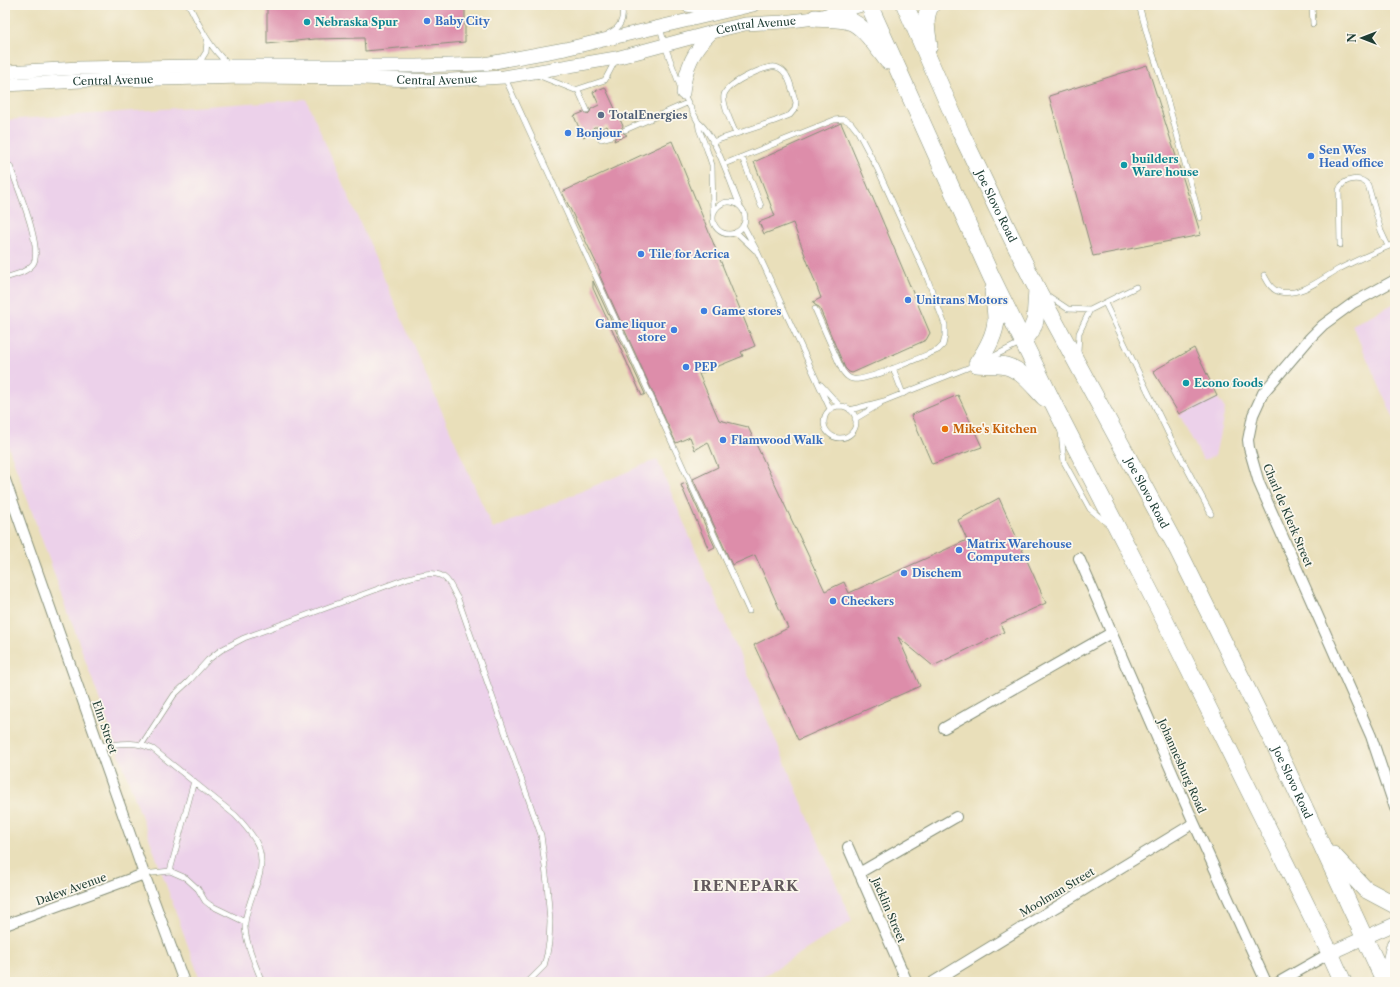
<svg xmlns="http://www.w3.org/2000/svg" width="1400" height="987" font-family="'Libre Caslon Text',serif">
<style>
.built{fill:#ecd1ea}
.building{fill:#dd8daa}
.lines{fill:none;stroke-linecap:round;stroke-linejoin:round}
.service-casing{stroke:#848e77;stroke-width:6}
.minor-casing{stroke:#848e77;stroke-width:12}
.tertiary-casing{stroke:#848e77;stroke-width:14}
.trunk-casing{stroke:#848e77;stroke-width:18}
.service{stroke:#fff;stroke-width:5}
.minor{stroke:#fff;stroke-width:10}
.tertiary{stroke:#fff;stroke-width:13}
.trunk{stroke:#fff;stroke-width:17}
.shop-dot{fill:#3f7fe0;stroke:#fbf7ec;stroke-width:1.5}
.culture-dot{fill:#0f9aa8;stroke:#fbf7ec;stroke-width:1.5}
.service-dot{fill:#5c6f8a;stroke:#fbf7ec;stroke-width:1.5}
.food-dot{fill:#e8710a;stroke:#fbf7ec;stroke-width:1.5}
.labels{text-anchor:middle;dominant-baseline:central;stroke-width:3.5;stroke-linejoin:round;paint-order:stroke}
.shop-label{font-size:11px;font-weight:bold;fill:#366cbe;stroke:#fbf7ec;text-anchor:start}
.culture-label{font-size:11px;font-weight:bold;fill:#0d838f;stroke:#fbf7ec;text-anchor:start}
.street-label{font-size:11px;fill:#1f3d34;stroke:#fbf7ec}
.service-label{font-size:11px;font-weight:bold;fill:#4e5e75;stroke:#fbf7ec;text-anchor:start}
.food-label{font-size:11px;font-weight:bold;fill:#c56008;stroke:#fbf7ec;text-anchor:start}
.district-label{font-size:15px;font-weight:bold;letter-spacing:1px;fill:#62595d;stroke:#fbf7ec}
</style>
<rect width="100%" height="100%" fill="#fbf7ec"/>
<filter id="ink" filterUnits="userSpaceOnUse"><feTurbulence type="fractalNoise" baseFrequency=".025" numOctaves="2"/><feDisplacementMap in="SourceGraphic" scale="8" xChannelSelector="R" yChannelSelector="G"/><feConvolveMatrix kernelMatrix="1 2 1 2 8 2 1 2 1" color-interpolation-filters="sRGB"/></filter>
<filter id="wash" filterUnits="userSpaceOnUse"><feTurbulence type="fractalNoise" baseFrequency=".012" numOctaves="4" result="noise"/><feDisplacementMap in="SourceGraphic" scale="16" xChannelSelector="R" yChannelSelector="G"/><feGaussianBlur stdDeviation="0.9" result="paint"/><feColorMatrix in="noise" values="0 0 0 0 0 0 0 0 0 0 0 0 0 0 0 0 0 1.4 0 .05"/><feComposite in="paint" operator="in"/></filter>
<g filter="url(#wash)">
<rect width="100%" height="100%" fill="#e9dfba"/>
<!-- built -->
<path class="built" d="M306,99L493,529L657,459L852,921L754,982H201L5,437V120Z
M1395,303V421L1352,325Z
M1218,398L1225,409L1215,456L1203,460L1179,414Z"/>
<g id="blocks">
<!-- building -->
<path class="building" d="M267,5H465V42L365,51L364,38L315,39L267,44Z
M1147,65L1201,235L1093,256L1049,96Z
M605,87L623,126L621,129L622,132L627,135L614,141L616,135L613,132H610L607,126L600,129L598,127H594L592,129V133L583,137L574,116L584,112L588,114L590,112L591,109L599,105L593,92Z
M841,123L930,333L926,340L852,373L849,372L845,368L819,307L815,305L813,302L821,298L793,223L764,234L759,222L775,216L754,162Z
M672,141L755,346L741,352L743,356L699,374L719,420L748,427L825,591L844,582L849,593L967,540L958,520L999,498L1046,603L1000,624L1004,632L933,666L898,637L920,686L798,740L754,645L788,628L755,555L732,565L693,479L718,467L708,442L695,450L690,437L676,443L599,274L601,273L562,192Z
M593,281L645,394L642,396L593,288Z
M1194,348L1217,395L1179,414L1153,371Z
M958,395L982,447L932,464L911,415Z
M686,483L715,547L709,550L681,485Z"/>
</g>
</g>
<g filter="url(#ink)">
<use href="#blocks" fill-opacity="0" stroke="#848e77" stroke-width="1"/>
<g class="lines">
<!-- service casing -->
<g class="service-casing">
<path id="service" d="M189,5C200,26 209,47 227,63
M1139,5L1150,45L1163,84L1200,218
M1312,5L1313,24
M660,27L665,46L680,86
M609,33C620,29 625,18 621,7
M198,65L206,52L207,41
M537,75L575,90L605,80L615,61
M505,78L749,611
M578,90L587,110
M683,93L698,122L699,129L707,150L712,165L713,214
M698,122C715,134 731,185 740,206
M625,130L687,103
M596,131L601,139L612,136
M712,142L775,121L790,115L795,109L796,102C792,93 791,78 783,71C780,68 775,66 771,67C760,69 727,83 724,95C722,105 732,124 736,134
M742,157L761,206
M724,164L834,120L844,119L851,123L858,132L877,168L926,275L945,325V336L943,345L938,350C923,356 866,382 853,379C847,378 845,374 842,370L815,309
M713 218a16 16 0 1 1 32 0a16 16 0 1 1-32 0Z
M743,225L758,253L830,409
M736,232L755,250
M1340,245L1339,190C1343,178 1360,176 1368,185L1381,231L1388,246
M1264,275C1268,282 1271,290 1280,292C1302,296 1321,279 1339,269C1357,260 1376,251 1395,244
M5,278C14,275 26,273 33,264C44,249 16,184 10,166
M1047,295L1068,309L1090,310L1136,287
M1105,303L1167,431L1211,514
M1078,352L1079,333L1090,310
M988,359L1020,343
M893,368L903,394
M821,385L840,406
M824 422a16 16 0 1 1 32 0a16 16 0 1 1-32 0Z
M850,410L884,401L975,365
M855,419L880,404
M1061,432L1064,462L1090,509L1109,525
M142,744L174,695L189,681L208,660L221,650L244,638L408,578C420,575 436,569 446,579C451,584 454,593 458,599L541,835L547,883L550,922L549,942L547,954L544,966L528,982
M99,746C121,744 132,740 153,749L235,815C258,839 269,855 255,888C251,899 246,912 245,923C244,940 256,966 262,982
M170,871L194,781
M144,874L170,871L186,878L198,889L205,901L210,905L245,922"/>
</g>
<!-- minor casing -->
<g class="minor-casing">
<path id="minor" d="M1395,280L1353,303L1323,325L1310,338L1263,393L1253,415L1248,440L1249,448L1259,483L1371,736L1395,808
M5,480L144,874L184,982
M1079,558L1194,823L1266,982
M944,728L1111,633
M848,847L907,982
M859,873L956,817
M5,925L144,874
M933,982L1194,823
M1279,982L1330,953"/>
</g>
<!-- tertiary casing -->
<g class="tertiary-casing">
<g id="tertiary">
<path d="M687,5L717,10"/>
<path d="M5,72L80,68L198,66H417L484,64L565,49L753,5"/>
<path id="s1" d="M5,85L81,81L243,77L363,78L434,81L504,77L616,58L724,29L745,24L783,22L815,18L862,5"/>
<path d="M683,93C686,65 693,52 712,32"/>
<path d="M1330,953L1395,924"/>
</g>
</g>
<!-- trunk casing -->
<g class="trunk-casing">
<g id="trunk">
<path d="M869,5L991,276L1057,411L1162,615L1330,953L1343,982"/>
<path id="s2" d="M905,5L961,133L997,208L1037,289L1178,550L1287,770L1385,982"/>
<path d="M815,18C826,19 838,18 849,21C864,25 878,49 888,61"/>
<path d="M929,46C927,32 923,17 931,5"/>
<path d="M993,291C994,300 996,310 996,320C995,336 986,351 977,364C987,365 997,364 1006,366C1022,370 1034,387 1045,398"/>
<path d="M1023,342L1031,331L1035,321L1037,289"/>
<path d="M1333,855L1365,889L1395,905"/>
<path d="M1389,982L1391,962L1395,945"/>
</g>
</g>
<!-- service -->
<use href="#service" class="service"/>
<!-- minor -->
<use href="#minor" class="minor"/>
<!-- tertiary -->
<use href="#tertiary" class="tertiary"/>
<!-- trunk -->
<use href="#trunk" class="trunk"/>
</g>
</g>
<!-- markers -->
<g class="shop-dot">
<circle cx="427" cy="21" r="4"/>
<circle cx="568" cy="133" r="4"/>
<circle cx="1311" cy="156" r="4"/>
<circle cx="641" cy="254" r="4"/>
<circle cx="908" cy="300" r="4"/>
<circle cx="704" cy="311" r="4"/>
<circle cx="674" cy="330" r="4"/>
<circle cx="686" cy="367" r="4"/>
<circle cx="723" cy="440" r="4"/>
<circle cx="959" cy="550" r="4"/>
<circle cx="904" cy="573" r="4"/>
<circle cx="833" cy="601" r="4"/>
</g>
<g class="culture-dot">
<circle cx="307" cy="22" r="4"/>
<circle cx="1124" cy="165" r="4"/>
<circle cx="1186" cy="383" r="4"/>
</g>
<circle class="service-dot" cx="601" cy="115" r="4"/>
<circle class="food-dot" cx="945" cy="429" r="4"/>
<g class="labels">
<!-- shop labels -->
<g class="shop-label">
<text x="435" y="21">Baby City</text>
<text x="576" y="133">Bonjour</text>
<text x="1319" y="150">Sen Wes<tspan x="1319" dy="13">Head office</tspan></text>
<text x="649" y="254">Tile for Acrica</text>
<text x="916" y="300">Unitrans Motors</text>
<text x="712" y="311">Game stores</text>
<text x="666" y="324" text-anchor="end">Game liquor<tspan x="666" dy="13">store</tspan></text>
<text x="694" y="367">PEP</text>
<text x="731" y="440">Flamwood Walk</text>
<text x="967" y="544">Matrix Warehouse<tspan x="967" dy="13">Computers</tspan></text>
<text x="912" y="573">Dischem</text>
<text x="841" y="601">Checkers</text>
</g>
<!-- culture labels -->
<g class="culture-label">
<text x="315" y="22">Nebraska Spur</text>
<text x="1132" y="159">builders<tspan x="1132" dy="13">Ware house</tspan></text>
<text x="1194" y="383">Econo foods</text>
</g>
<!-- street labels -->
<g class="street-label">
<text stroke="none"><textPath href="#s1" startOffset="757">Central Avenue</textPath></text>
<text stroke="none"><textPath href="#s1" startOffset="432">Central Avenue</textPath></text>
<text stroke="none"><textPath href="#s1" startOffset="108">Central Avenue</textPath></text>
<text stroke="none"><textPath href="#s2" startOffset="221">Joe Slovo Road</textPath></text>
<text stroke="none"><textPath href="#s2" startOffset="545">Joe Slovo Road</textPath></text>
<text transform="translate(1288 515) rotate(67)">Charl de Klerk Street</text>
<text transform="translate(105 727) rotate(71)">Elm Street</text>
<text transform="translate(1182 766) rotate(66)">Johannesburg Road</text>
<text stroke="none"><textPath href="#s2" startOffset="869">Joe Slovo Road</textPath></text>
<text transform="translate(71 889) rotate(-20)">Dalew Avenue</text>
<text transform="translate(1057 892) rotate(-31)">Moolman Street</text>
<text transform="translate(889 910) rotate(67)">Jacklin Street</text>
</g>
<!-- service labels -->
<g class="service-label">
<text x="609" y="115">TotalEnergies</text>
</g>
<!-- food labels -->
<g class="food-label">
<text x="953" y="429">Mike's Kitchen</text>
</g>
<!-- district labels -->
<g class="district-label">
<text x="746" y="885">IRENEPARK</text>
</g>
</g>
<!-- margin -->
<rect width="1400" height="987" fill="none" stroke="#fbf7ec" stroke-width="20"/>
<!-- north arrow -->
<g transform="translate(1362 38) rotate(270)" stroke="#fbf7ec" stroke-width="3" paint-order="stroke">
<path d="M0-3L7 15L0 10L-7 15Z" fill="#1f3d34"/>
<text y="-6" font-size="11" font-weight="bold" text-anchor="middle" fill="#1f3d34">N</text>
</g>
</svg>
